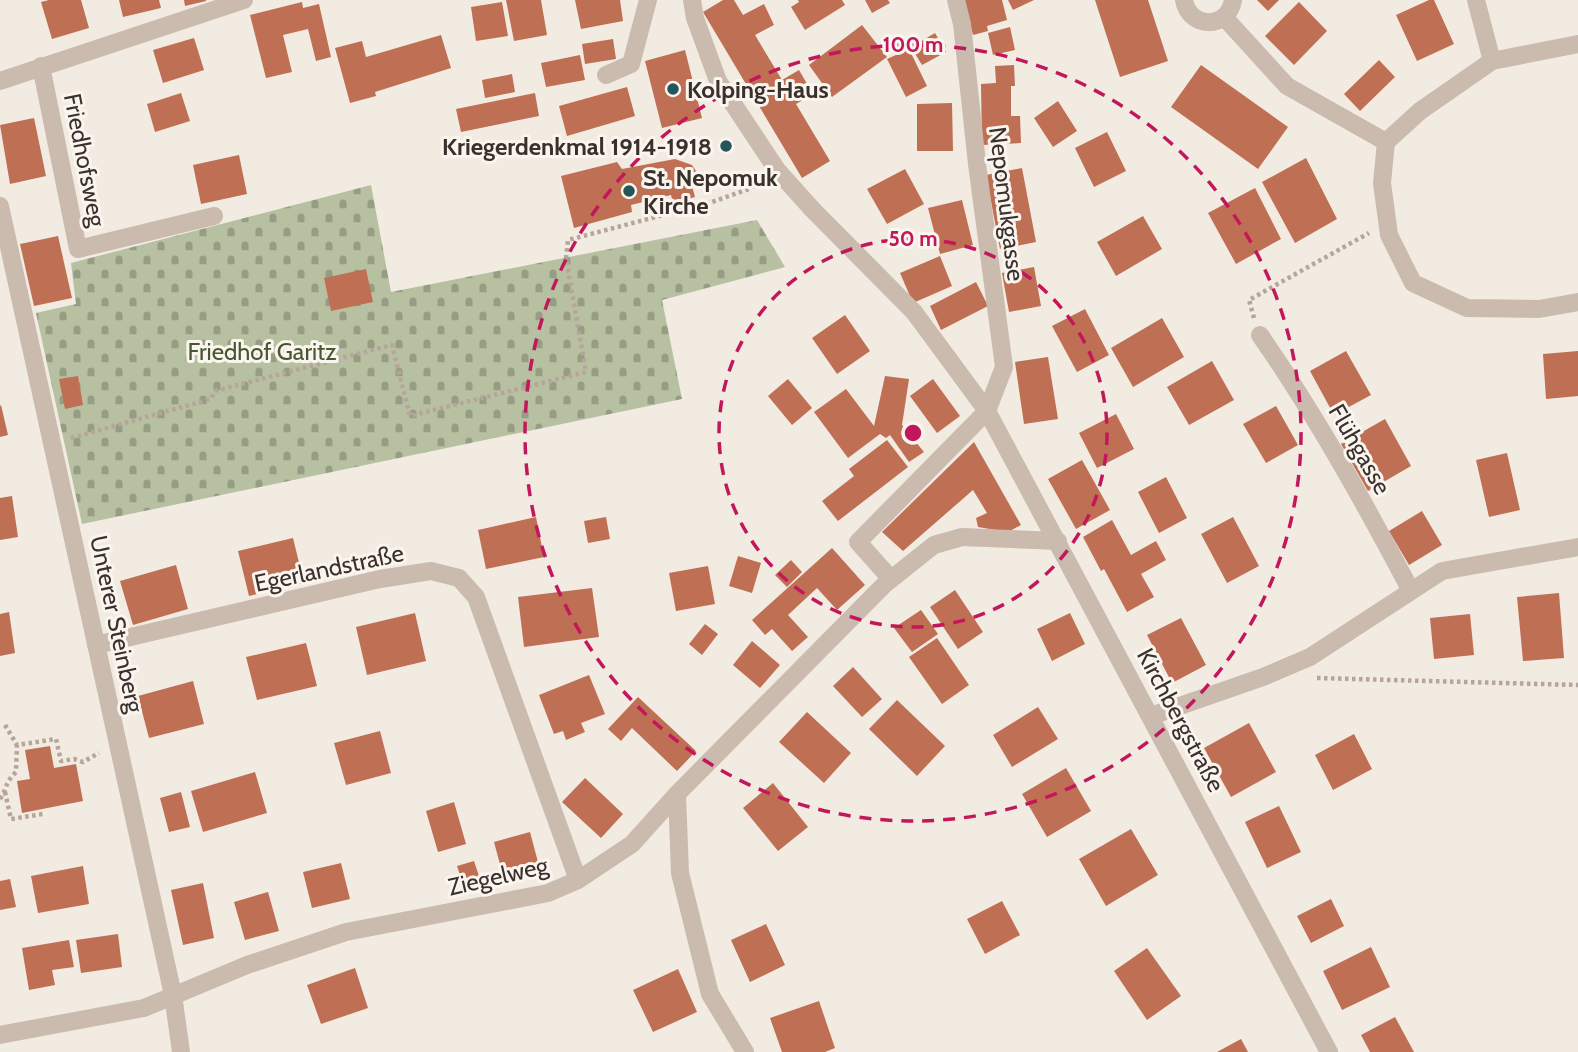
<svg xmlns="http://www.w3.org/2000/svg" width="1578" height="1052" font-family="Cabin,sans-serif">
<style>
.cemetery{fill:url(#cemetery-stones)}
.building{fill:#bf6f53}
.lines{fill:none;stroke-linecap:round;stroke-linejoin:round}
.path{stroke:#b6a598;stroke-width:4.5;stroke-dasharray:3.5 3.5;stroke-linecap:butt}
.minor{stroke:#cabbae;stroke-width:18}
.ring{fill:none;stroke:#c2185b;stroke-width:3.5;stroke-dasharray:12 9}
.poi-dot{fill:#235559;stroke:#faf5ee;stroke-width:2.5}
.labels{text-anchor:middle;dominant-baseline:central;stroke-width:6;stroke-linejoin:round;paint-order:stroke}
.poi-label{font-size:24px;font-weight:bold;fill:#3a302c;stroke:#faf5ee;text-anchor:start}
.street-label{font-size:24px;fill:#3a302c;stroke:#faf5ee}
.park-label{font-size:24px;fill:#485631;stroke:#faf5ee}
.centre{fill:#c2185b;stroke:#faf5ee;stroke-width:3.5}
.ring-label{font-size:21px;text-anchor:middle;font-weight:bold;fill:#c2185b;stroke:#faf5ee;stroke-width:6;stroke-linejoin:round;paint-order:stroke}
</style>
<defs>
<pattern id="cemetery-stones" width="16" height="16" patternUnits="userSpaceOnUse" patternTransform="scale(1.75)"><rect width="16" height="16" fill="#b7c1a2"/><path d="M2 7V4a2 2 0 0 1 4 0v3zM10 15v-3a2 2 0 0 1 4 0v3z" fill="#969d84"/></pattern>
</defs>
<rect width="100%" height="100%" fill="#f2ebe2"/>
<!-- cemetery -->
<path class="cemetery" d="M371,185L391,292L757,220L785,267L662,300L682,399L82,524L36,313L76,304L71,263Z"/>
<!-- building -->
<path class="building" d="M49,0H81L89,28L52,39L41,2Z
M119,0H159L161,8L123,17Z
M184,0H206V1L185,6Z
M506,0H541L547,35L514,41Z
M575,0H620L623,21L581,29Z
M723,0H734L743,15L764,4L774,25L755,35L782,80L799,70L813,94L796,104L830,161L802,178L703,12Z
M798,0H842L845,5L805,30L791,7L799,2Z
M865,0H888L890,3L872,13Z
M964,0H1002L1007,20L987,26L988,31L973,35Z
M1008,0H1034L1013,10Z
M1095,0H1148L1168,61L1120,77Z
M1257,0H1279L1268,11Z
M1429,0H1434L1454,44L1417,61L1396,15Z
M302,2L303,8L319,4L331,57L316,61L308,29L283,35L292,72L266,78L250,15Z
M502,2L508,36L476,41L471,7Z
M1299,2L1327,31L1294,65L1265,36Z
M862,25L887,57L832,97L809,65Z
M1010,27L1015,50L993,55L988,33Z
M935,33L946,52L922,65L911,47Z
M441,35L451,68L375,92L376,96L350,103L335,48L362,41L366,57Z
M194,38L204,70L163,83L153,50Z
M613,39L616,59L585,64L582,44Z
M909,49L927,86L906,97L887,59Z
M685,50L702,118L662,128L645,61Z
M580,55L585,80L546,87L541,63Z
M1379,60L1395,77L1360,111L1344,94Z
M1014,65L1015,86H1011V116H1020L1021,143L982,145L981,84L996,83L995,66Z
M1201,65L1288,127L1258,169L1171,107Z
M512,74L515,92L485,98L482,80Z
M627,87L635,116L567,136L559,106Z
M181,93L190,121L155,132L147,104Z
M535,93L539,116L461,132L456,109Z
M1058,101L1077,131L1053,147L1034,118Z
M952,103L953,151H917V104Z
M34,118L46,176L10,184L0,125Z
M1107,132L1126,171L1094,187L1075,148Z
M239,155L247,194L201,204L193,165Z
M1306,158L1337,219L1295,243L1262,182Z
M675,159L692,165L696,171V181L692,186L695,197L673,203L671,195L631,205L632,212L574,228L561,176L617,162L622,169Z
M1022,168L1036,242L1000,249L986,175Z
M905,169L924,204L887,224L867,189Z
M1255,188L1281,239L1236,264L1208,213Z
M962,200L973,245L940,254L928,208Z
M1143,216L1162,249L1116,276L1097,242Z
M58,236L72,298L34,306L20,244Z
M940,256L952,286L913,303L900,273Z
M1034,267L1041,306L1009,312L1002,273Z
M366,269L373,302L331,311L324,278Z
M976,282L988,306L941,330L930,306Z
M1085,309L1109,355L1077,372L1052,326Z
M845,315L870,351L837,374L812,338Z
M1162,318L1184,357L1133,387L1111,348Z
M1346,351L1371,395L1334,415L1310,371Z
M1578,351V396L1546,399L1543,354Z
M1048,357L1058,419L1024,424L1015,362Z
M1212,361L1234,400L1189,425L1167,387Z
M78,376L83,405L65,409L59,379Z
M885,376L909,379L902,425L924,452L909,462L890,435L886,438L880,434L848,458L814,412L846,389L874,426Z
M788,379L812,408L792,425L768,396Z
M933,379L960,416L937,433L910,396Z
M1,405L8,435L0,437V406Z
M1276,406L1298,445L1266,463L1243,424Z
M1116,414L1134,449L1097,468L1079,433Z
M1385,419L1411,466L1368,491L1341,444Z
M887,440L908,467L838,521L822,501L854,476L849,469Z
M974,442L1021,525L1008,532L978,527L976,518L987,513L973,490L903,551L882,532Z
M1507,453L1520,510L1489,517L1476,460Z
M1082,460L1110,510L1076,529L1048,479Z
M1166,477L1187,518L1159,533L1138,492Z
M12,496L18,537L0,540V498Z
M1422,511L1442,545L1409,565L1389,531Z
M536,517L544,557L486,569L478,530Z
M606,517L610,539L588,543L584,521Z
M1233,517L1259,566L1227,583L1201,534Z
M1112,520L1131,555L1156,541L1166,560L1141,574L1154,597L1127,612L1104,569L1101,571L1083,537Z
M293,538L304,583L249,596L238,551Z
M832,548L865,585L837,610L817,588L788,615L808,637L792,651L772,629L765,635L752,620Z
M738,556L761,563L752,593L729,586Z
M791,560L802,572L787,587L775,575Z
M176,565L188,609L133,625L120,581Z
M708,566L715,604L676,611L669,573Z
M592,588L599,637L524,647L518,597Z
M955,590L983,632L958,649L930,607Z
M1559,593L1564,658L1523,661L1517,597Z
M921,610L938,634L912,652L894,628Z
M9,612L15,653L0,656V614Z
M415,613L426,661L367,675L356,627Z
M1070,613L1085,644L1052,661L1037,629Z
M1470,614L1474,655L1434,659L1430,618Z
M1181,618L1206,665L1172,683L1147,635Z
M705,624L718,634L702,655L689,644Z
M937,638L969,685L942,704L909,657Z
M752,641L780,665L760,688L733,665Z
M306,643L317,686L257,700L246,657Z
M853,667L882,699L862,717L833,686Z
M589,675L605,714L581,723L585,732L566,740L563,731L554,734L539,695Z
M193,681L204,724L149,738L138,696Z
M638,697L696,751L677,771L632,728L621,741L608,729Z
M897,700L945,746L917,776L869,729Z
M1038,707L1058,739L1012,767L993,735Z
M807,712L851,753L824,783L779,742Z
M1249,723L1276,772L1231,797L1204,748Z
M380,731L391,773L346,785L334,743Z
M1354,734L1372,769L1333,790L1315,755Z
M50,746L54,768L76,764L83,801L22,813L17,781L30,779L25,750Z
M1066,768L1091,811L1047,837L1022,794Z
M255,772L267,813L203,832L191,791Z
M585,778L623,814L601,838L562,802Z
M773,783L808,827L778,851L743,808Z
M181,792L190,827L169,832L160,798Z
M454,802L466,844L438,852L426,811Z
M1279,806L1301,852L1267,868L1245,822Z
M1131,829L1158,875L1106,906L1079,859Z
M530,832L538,862L502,872L494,842Z
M474,861L482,885L465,891L457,866Z
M341,863L350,899L312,908L303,872Z
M83,866L89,904L38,913L31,876Z
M10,879L16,907L0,910V881Z
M203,883L214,938L183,945L171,890Z
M268,892L279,931L245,940L234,902Z
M1331,899L1344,926L1311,943L1297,916Z
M1002,901L1020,935L985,954L967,919Z
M766,924L785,965L750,982L731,940Z
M118,934L122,967L81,973L76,940Z
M69,940L74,967L52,970L55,985L29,990L22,948Z
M1371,947L1390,987L1342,1010L1323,971Z
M1147,948L1181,996L1147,1020L1114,971Z
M355,968L368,1008L321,1024L307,985Z
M678,969L697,1012L653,1032L633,990Z
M819,1001L835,1048L825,1052H782L770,1018Z
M1395,1017L1414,1052H1370L1361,1035Z
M1241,1039L1248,1052H1217Z"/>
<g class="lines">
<!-- path -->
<path class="path" d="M1254,318L1249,300L1369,233
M71,438L211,399L215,391L392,345L410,416L586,372L566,259L568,240L709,203L749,189L762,180
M1317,678L1578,685
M5,725L17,745L56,739L61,761L74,759L83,762L99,753
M5,792L11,819L43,814
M0,799C8,787 4,784 16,772L17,745"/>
<!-- minor -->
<path class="minor" d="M692,0L695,18L718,81L777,170L812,209L914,312L987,411L1329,1052
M1184,0C1189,29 1228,30 1233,0
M1476,0L1492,61
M1224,17L1287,86L1386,142
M1578,44L1492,61L1420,111L1386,142L1382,183L1389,235L1413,283L1467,308L1539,309L1578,302
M41,66L78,249L214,216
M606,75L631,64L648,0
M0,81L244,0
M0,206L173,995L181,1052
M1260,335C1317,417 1365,504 1411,591
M891,579L858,542L987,411L1004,367L977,164L962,24L956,0
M96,645L380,579L431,571L459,578L476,597L578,880
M1151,716L1263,677L1310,657L1442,571L1578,547
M677,794L680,873L710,994L745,1052
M0,1035L144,1008L247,965L346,932L548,893L578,880L632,844L677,794L885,584L934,545L962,537L1058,541"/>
</g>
<!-- distance rings -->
<g class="ring">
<circle cx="913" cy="433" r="194"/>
<circle cx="913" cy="433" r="388"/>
</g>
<!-- markers -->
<g class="poi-dot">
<circle cx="673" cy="89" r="7"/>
<circle cx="726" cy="146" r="7"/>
<circle cx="629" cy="191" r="7"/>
</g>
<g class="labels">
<!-- poi labels -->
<g class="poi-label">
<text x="687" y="89">Kolping-Haus</text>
<text x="712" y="146" text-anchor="end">Kriegerdenkmal 1914-1918</text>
<text x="643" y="177">St. Nepomuk<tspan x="643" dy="28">Kirche</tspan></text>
</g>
<!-- street labels -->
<g class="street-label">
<text transform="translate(85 160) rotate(79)">Friedhofsweg</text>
<text transform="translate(1007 204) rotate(83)">Nepomukgasse</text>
<text transform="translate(1360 449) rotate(60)">Flühgasse</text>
<text transform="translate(329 568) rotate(-12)">Egerlandstraße</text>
<text transform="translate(117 624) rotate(78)">Unterer Steinberg</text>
<text transform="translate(1181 720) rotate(62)">Kirchbergstraße</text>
<text transform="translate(498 876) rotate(-13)">Ziegelweg</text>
</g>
<!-- park labels -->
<g class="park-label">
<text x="262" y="351">Friedhof Garitz</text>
</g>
</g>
<circle cx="913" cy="433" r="10" class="centre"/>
<g class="ring-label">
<text x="913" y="52">100 m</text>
<text x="913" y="246">50 m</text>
</g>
</svg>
